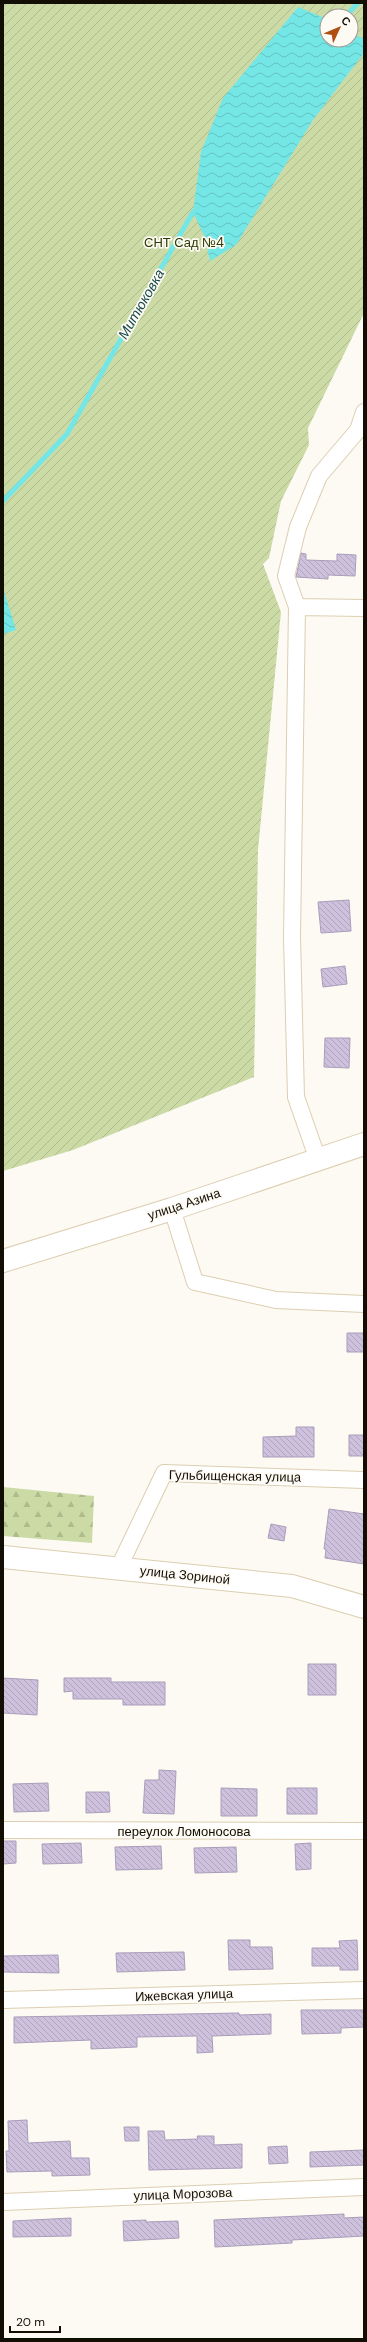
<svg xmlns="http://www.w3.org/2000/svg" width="367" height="2342" font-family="'DM Sans',sans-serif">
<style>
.forest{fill:url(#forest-firs)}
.garden{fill:url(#garden-furrows);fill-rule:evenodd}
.water{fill:url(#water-waves)}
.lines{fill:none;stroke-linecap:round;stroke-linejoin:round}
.stream{stroke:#73e6e5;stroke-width:5}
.building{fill:url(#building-back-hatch);stroke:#a99db9}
.minor-casing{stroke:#dcceb0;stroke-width:18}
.secondary-casing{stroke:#dcceb0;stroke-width:24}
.minor{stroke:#fff;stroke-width:16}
.secondary{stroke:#fff;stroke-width:22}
.labels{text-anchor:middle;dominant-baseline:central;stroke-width:3.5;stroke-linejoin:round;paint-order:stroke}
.park-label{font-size:13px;fill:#2e3a00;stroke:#fdfaf4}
.street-label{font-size:13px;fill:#130e04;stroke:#fdfaf4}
.water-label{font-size:14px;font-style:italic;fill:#164a4a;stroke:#fdfaf4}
</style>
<defs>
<pattern id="forest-firs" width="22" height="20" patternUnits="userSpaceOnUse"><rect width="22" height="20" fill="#ccdba6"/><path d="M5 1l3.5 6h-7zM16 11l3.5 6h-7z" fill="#aebb8d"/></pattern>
<pattern id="garden-furrows" width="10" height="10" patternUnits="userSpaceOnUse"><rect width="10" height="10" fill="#ccdba6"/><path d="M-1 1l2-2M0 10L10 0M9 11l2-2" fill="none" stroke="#aebb8d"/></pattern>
<pattern id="water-waves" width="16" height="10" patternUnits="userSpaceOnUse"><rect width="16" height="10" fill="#73e6e5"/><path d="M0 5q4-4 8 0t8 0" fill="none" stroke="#63c4c3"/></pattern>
<pattern id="building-back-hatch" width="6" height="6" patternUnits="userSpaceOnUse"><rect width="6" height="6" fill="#cec1de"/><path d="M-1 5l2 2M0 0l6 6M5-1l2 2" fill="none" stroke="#b0a5bd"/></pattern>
</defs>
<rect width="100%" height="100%" fill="#fdfaf4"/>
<!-- forest -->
<path class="forest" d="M3,1487L94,1496L92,1543L3,1536Z"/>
<!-- garden -->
<path class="garden" d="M3,3H364V313L308,428L309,445L281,501L269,558L263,564L281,612L258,850L254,1077L73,1150L3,1171ZM327,16H351V40H327Z"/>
<!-- water -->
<path class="water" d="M298,7L327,19V40H351V32L364,39V53L313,120L236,245L210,261L205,238L193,212L201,152L223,98Z
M3,588L16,630L3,634Z"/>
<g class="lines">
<!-- stream -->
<path class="stream" d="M346,16L358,3
M3,501L67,434L193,212L197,209"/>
</g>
<!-- building -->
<path class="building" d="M301,553L306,554V560L337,561V554L356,555L355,576L328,575V579L296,577Z
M349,900L351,931L321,933L318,902Z
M345,966L347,984L323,987L321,969Z
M325,1038H350L349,1068L324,1067Z
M347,1333H364V1352H347Z
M296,1427H314V1457H263V1437L296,1436Z
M349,1435H364V1456H349Z
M329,1509L364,1514V1564L325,1558L326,1549H324Z
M271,1524L286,1527L284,1541L268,1538Z
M308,1664H336V1695H308Z
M3,1678L38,1680L37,1715L3,1713Z
M64,1678H111V1682H165V1705H123V1699H73V1691L64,1692Z
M159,1770L176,1771L174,1814L143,1813L145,1780H159Z
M48,1783L49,1811L14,1812L13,1784Z
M221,1788L257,1789V1816H221Z
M287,1788H317V1814H287Z
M86,1792H109L110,1812L86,1813Z
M3,1841H16V1863L3,1864Z
M81,1843L82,1863L43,1864L42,1844Z
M311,1843V1869L296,1870L295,1844Z
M161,1846L162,1869L116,1870L115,1847Z
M236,1847L237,1872L195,1873L194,1848Z
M228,1940H250V1947H272L273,1969L229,1970Z
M357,1940L358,1970H340V1966H312V1948H340L339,1941Z
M184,1952L185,1970L117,1972L116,1953Z
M58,1955L59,1973L3,1972V1956Z
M301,2010H364V2027L341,2028V2033L302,2034Z
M239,2013V2015L271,2014V2034L212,2036L213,2052L197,2053V2036L137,2037V2047L91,2049V2040L14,2043V2017Z
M27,2120L28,2143L70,2141L71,2158H89L90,2175L52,2176V2171L7,2172L6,2151H9L8,2121Z
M124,2127H139V2141H125Z
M148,2131H164L165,2140L198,2139L197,2136H214V2145L242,2144V2168L149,2170Z
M287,2146L288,2163L269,2164L268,2147Z
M364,2150V2165L310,2167V2152Z
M344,2214V2218L364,2217V2236L292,2240V2243L215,2247L214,2220Z
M71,2218V2236L13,2237V2221Z
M146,2220V2222L178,2221L179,2238L124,2241L123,2221Z"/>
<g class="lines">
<!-- minor casing -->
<g class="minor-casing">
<path id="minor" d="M297,607L364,608
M318,1160L296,1097L292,937L297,607L286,576L298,527L319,476L358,430L364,412
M172,1209L195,1282L276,1300L364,1304
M118,1569L164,1473L364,1480
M3,1830L364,1831
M3,2000L364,1990
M3,2202L364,2187"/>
</g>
<!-- secondary casing -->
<g class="secondary-casing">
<path id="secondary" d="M3,1261L172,1209L364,1144
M3,1557L292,1586L364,1607"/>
</g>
<!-- minor -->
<use href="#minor" class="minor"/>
<!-- secondary -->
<use href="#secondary" class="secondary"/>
</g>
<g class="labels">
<!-- park labels -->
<g class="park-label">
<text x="184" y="242">СНТ Сад №4</text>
</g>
<!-- street labels -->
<g class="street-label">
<text transform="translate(184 1204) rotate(-18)">улица Азина</text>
<text transform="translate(235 1476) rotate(1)">Гульбищенская улица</text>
<text transform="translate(185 1575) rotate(6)">улица Зориной</text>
<text x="184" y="1831">переулок Ломоносова</text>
<text transform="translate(184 1995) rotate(-2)">Ижевская улица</text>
<text transform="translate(183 2194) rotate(-2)">улица Морозова</text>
</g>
<!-- water labels -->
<g class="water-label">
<text transform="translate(141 304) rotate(-60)">Митюковка</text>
</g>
</g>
<!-- border -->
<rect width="367" height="2342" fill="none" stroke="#130e04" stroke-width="8"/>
<!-- north arrow -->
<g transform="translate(339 28) rotate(46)"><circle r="19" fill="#fdfaf4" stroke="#9f9c94"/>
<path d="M0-3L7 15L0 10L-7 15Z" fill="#af4d13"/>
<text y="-6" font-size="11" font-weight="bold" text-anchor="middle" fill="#130e04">С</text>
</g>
<!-- scale -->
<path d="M10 2326v6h50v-6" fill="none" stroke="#130e04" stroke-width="2"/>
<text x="16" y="2326" font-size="12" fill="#130e04" stroke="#fdfaf4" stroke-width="3" paint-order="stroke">20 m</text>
</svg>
